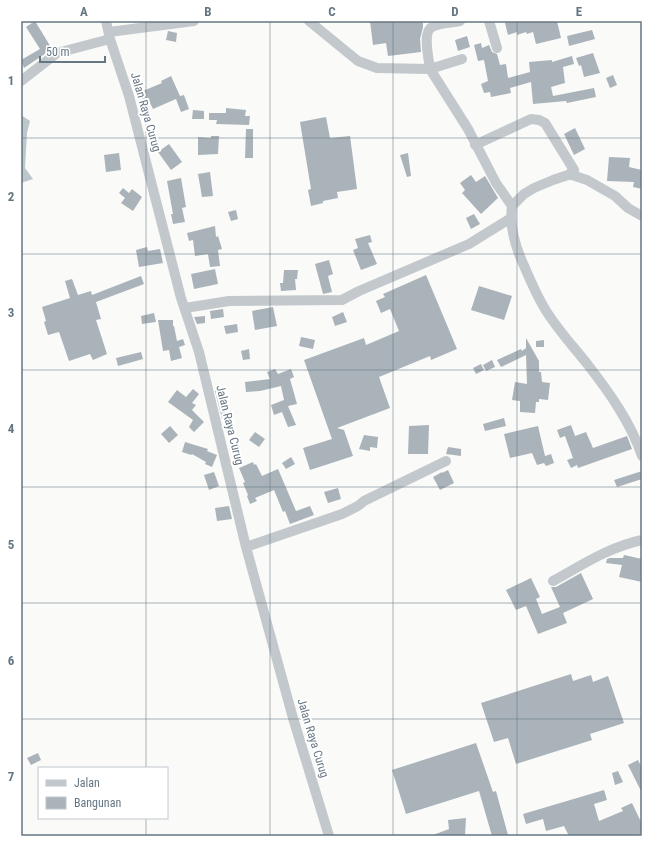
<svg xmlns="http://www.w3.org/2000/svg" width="663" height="857" font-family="'Roboto Condensed',sans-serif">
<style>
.water{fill:#bbc7cb}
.building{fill:#aab3b9}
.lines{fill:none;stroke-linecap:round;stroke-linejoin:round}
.minor{stroke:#c3c8cc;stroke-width:10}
.grid{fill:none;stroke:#657683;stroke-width:1;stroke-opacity:0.55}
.labels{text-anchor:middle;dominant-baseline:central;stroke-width:4;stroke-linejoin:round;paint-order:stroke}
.street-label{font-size:12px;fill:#657683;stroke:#fff}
.neatline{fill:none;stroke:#657683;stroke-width:1.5}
.grid-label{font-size:13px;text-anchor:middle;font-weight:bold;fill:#657683}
</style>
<rect width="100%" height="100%" fill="#fafaf8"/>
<!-- water -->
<path class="water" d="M21,115L30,121L27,133L25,168L33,179L21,183Z"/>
<!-- building -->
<path class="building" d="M35,21L52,49L24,68L21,60L40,49L26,27Z
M370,21L423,22V27L420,39L421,52L388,56L386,43L373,45Z
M510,21H557L561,38L536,44L533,32L527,34L526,32L517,35V32L508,35L505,23Z
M592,30L595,39L569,46L567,36Z
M168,31L177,33L176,42L166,40Z
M467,36L470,47L458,51L455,40Z
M481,43L482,48L489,45L492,52L497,54L500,65L506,64L508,78L530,72L529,62L552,60V62L572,56L574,64L563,67L565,83L551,87L553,96L594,88L596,97L567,103L566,101L533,104L531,82L510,88L511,93L491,97L490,92L484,93L481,84L488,81L484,60L478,61L474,45Z
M593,53L600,73L584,77L581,65L579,66L576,58Z
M613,75L617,85L610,88L606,78Z
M171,76L180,96L184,95L189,109L181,112L176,99L153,109L149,101L143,103L138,93L162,83L161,81Z
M226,108L246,110L245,116H250L249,125L216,124L217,120H209V113H226Z
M193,110L204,111V119H192Z
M326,117L330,138L350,136L357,189L337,192L338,198L323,201V203L311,206L308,190L311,189L300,122Z
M575,128L585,149L574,155L564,134Z
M246,129H253V158H245Z
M211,136H219L218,154L198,155V137L211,138Z
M169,144L182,162L171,170L158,152Z
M119,153L121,170L106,172L104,155Z
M408,153L411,176L407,177L400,155Z
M609,157L630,158L629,167L642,170V189L633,187L634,182L607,181Z
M210,172L213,196L202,197L198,174Z
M471,175L476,182L485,176L498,198L481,214L462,193L465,190L460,183Z
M181,178L186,207L182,208L185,222L173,224L171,214H173L167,181Z
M123,188L129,193L132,189L142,197L133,211L121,203L125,198L119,193Z
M236,210L238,219L231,221L228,212Z
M474,214L480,224L471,229L466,218Z
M215,226L216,237L218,236L222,249L218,250L220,266L210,267L208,254L195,256L193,240L189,241L187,233Z
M370,235L372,242L368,243L377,264L361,270L353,250L358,248L355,239Z
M147,247L148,251L160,249L163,263L139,267L136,250Z
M329,260L333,274L328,276L332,292L323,294L315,264Z
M215,269L218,284L194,289L191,274Z
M284,270H298L297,279H295L296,290L281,291L280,283H283Z
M426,275L457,349L431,360L430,356L379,377L390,408L337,428L344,430L353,456L310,470L303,448L332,439L304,360L364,338L366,345L399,331L390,309L381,313L376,301L385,297L383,294Z
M141,276L144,284L96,302L101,319L96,320L107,354L93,360L90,354L69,361L59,332L48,335L44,322L46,321L42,307L70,298L65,281L72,279L78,295L91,291L92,295Z
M479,286L512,296L504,320L471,310Z
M273,307L277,326L255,330L252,311Z
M223,309L224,317L211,319L210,311Z
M343,312L347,322L335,326L332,317Z
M154,313L156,322L142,324L141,316Z
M205,316V323L197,324L194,317Z
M158,320H173V326H174L177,341L183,339L185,345L179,347L182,358L171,361L169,350L163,351Z
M237,324L238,332L226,334L224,326Z
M301,337L315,340L313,349L299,346Z
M526,338L539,361V372H541L542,382L550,383L548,400L539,399V402H536L535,413L520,412V401L512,400L515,382L527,384L526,355L501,367L497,360L521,349L522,351L526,348Z
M544,340V347H536V341Z
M249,349L250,359L243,360L241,351Z
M141,352L143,359L118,366L116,358Z
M492,360L495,367L486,371L483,365Z
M481,364L484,370L476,374L473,368Z
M275,369L278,374L291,369L294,377L290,379L297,404L288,406L296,425L288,427L282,412L274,415L271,405L284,400L281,386L260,391L246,392L245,382L270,379L267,372Z
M193,389L199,394L192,403L196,405L192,410L204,422L194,432L189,427L193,420L168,402L177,390L186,397Z
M219,390L226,418L222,419L215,391Z
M504,418L506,426L485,431L483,424Z
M429,425L428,454H408L409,426Z
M571,425L575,436L586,432L593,448L627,436L632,449L578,468L577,465L571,468L567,460L573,458L565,436L560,438L557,430Z
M170,426L178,435L169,443L161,434Z
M538,426L545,456L551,454L554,463L546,466L544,463L537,465L532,453L510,458L504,434Z
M255,432L265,439L259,447L249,440Z
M364,435L378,437L377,448L370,447V451L359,449Z
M185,442L208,449L207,451L217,455L212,467L205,464L206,462L192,454L191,455L182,452Z
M448,447L461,449V456L446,454Z
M291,457L295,464L286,469L282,463Z
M253,462L254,465L256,464L262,476L278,469L296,511L310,506L314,515L290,524L285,511L283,512L274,490L255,498L257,501L250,504L247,496L248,495L243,483L245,482L239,468Z
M448,470L454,483L440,490L433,477L442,472V473Z
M642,471V479L617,487L614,480Z
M214,472L219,486L209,490L204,475Z
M338,488L341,499L328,503L324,492Z
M229,506L232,519L217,521L215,508Z
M624,555L642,559V582L619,577L622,565L606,563L607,559L610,558H623Z
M581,573L593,599L563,613L567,623L538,634L526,606L516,610L506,590L531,578L540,597L536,599L542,614L560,607L551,587H556Z
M571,674L573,681L591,675L593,682L608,676L624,723L590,734L592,740L516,764L508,738L494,742L481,703Z
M476,743L493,792L496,791L508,835L492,836L479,791L406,814L392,770Z
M38,753L41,760L31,765L27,758Z
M638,760L642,768V793L628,765Z
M618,771L623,782L615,785L612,773Z
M604,790L607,800L594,804L599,821L623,811L621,808L632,803L642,824V834L634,836H569L564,826L546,831L543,819L526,824L523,814Z
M466,818L465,836H433V835L449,829L448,820Z"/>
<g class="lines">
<!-- minor -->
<path class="minor" d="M106,21L110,39L129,96L181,298L199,352L246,547L293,718L329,836
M309,21L358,61L377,68L430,69L468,129L496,183L512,206C509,227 516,249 525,268C531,282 537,296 545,309C557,329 573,346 588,365C609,392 631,423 642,456
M460,21C451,23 440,23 432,27C422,32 429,59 430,69L462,59
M489,21L497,48
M109,32L194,21
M21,81L57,53L110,39
M475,145L531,119L539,120L545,123L574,170L568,175
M512,206L524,194L534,188L553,180L568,175H572L587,180L615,196L628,208L642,216
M185,308L229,301L342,300L359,291L469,244L511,218
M246,547L342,514L358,506L364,501L446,461
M553,581C582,565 609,547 642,540"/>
</g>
<!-- grid -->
<path class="grid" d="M146,21V768M270,21V836M393,21V836M517,21V836M21,138H642M21,254H642M21,370H642M21,487H642M21,603H642M21,719H642M146,818V836"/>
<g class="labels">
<!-- street labels -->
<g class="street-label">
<text transform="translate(146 112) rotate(74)">Jalan Raya Curug</text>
<text transform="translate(230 425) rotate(76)">Jalan Raya Curug</text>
<text transform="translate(313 738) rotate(73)">Jalan Raya Curug</text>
</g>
</g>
<!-- border -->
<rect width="663" height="857" fill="none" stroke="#ffffff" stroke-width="44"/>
<!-- legend -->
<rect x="38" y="767" width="130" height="52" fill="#ffffff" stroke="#c1c8cd"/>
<rect x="46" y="780" width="20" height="6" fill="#c3c8cc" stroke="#c1c8cd"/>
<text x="74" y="787" font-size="12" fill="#657683">Jalan</text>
<rect x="46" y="797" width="20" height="12" fill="#aab3b9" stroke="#c1c8cd"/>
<text x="74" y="807" font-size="12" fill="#657683">Bangunan</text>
<!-- scale -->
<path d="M40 56v6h65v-6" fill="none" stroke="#657683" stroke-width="2"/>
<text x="46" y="56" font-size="12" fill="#657683" stroke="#ffffff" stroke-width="3" paint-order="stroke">50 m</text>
<rect x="22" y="22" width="619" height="813" class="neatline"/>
<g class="grid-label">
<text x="84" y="16">A</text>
<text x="208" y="16">B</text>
<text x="332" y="16">C</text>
<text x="455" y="16">D</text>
<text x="579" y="16">E</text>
<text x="11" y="85">1</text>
<text x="11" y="201">2</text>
<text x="11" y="317">3</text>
<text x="11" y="433">4</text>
<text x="11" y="549">5</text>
<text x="11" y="665">6</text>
<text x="11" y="781">7</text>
</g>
</svg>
